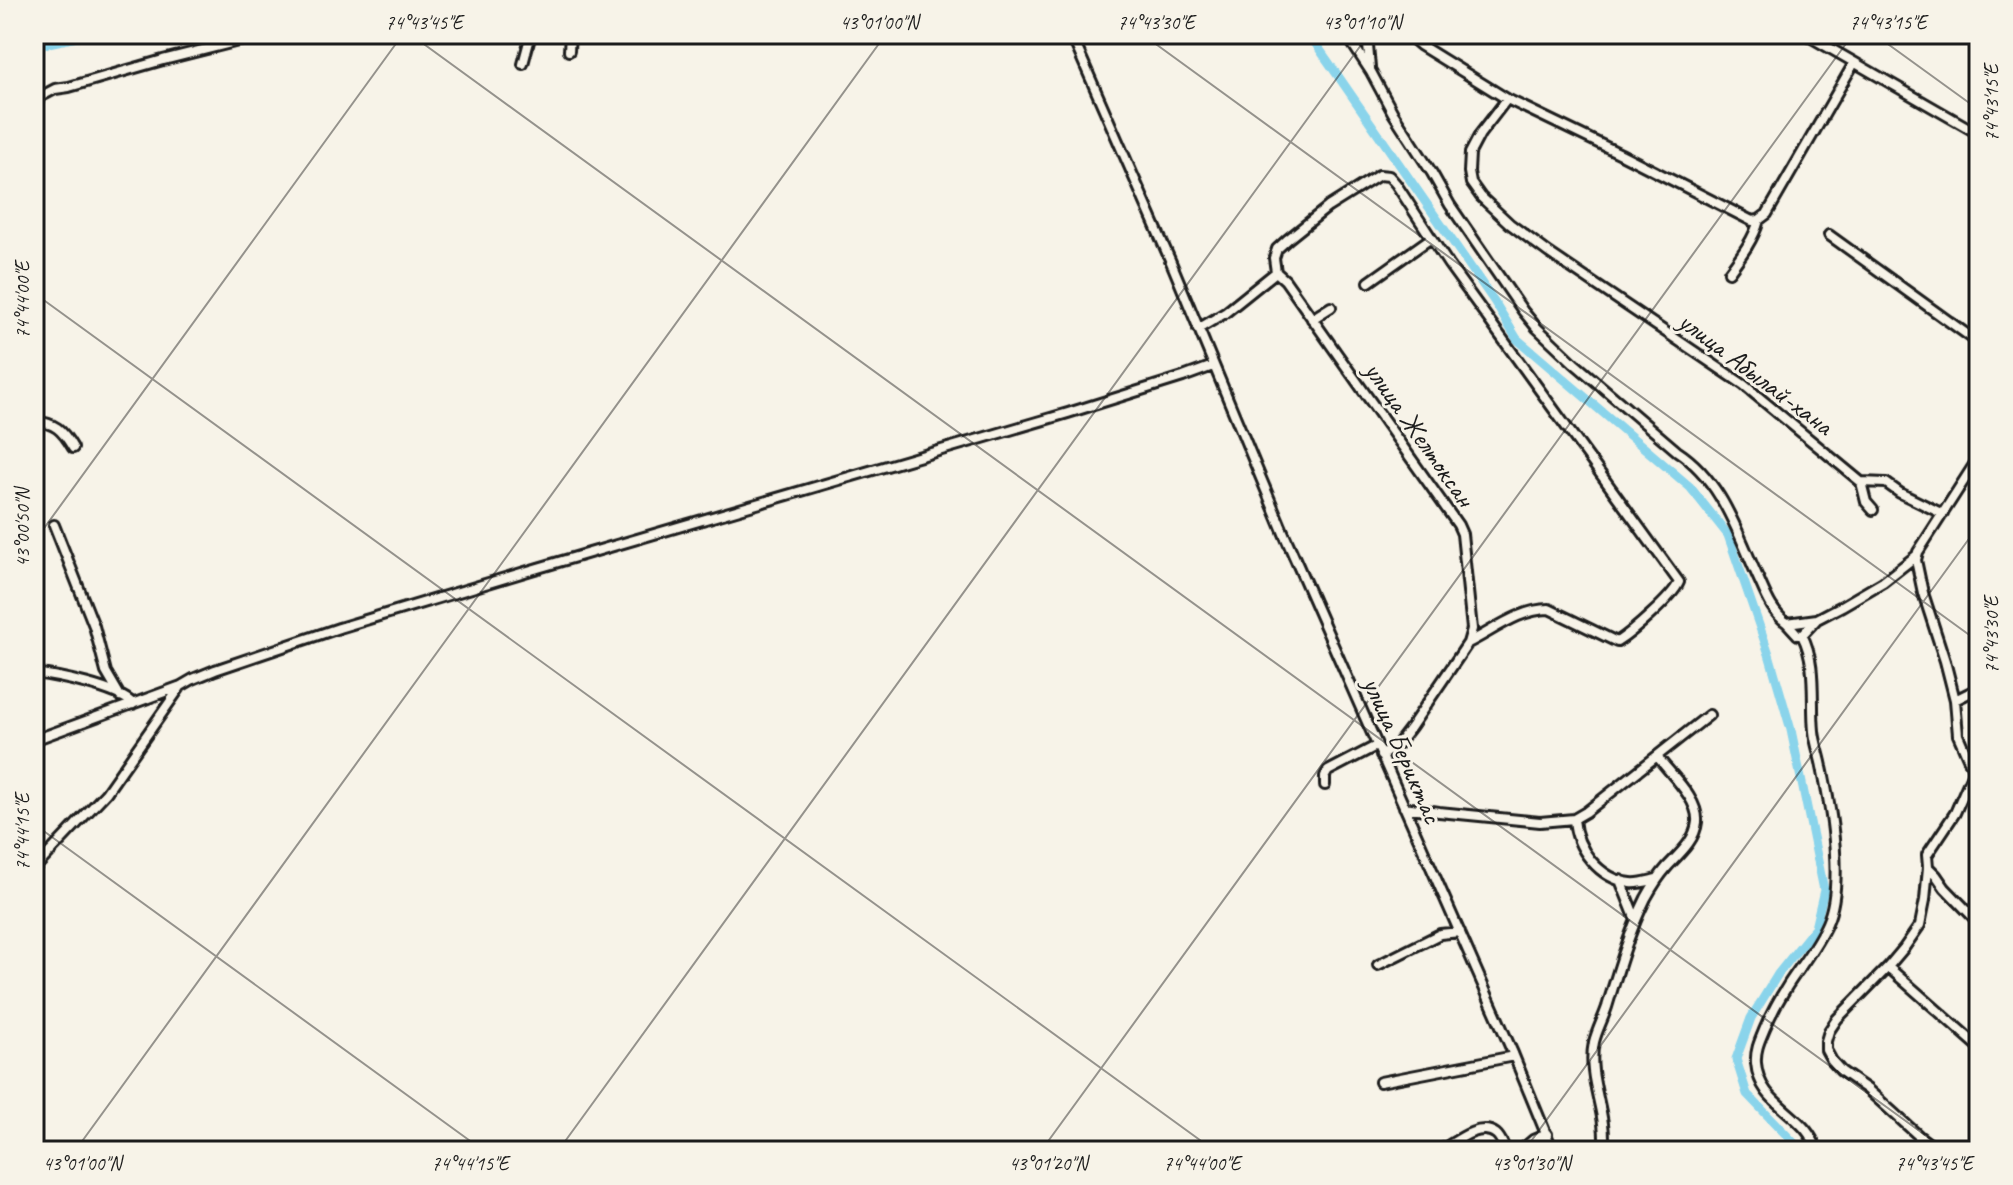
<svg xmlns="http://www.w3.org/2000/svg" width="2013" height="1185" font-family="Caveat,sans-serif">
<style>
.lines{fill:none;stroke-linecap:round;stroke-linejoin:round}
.canal{stroke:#8ad4eb;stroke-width:9}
.minor-casing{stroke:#1c1c1c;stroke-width:14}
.minor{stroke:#f7f3e8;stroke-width:8}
.ticks{fill:none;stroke:#1c1c1c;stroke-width:2;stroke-opacity:0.45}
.labels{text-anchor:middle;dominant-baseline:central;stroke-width:6;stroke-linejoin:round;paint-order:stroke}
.street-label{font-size:28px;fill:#1c1c1c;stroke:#f7f3e8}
.neatline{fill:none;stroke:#1c1c1c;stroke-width:3}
.ticks-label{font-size:20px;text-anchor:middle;fill:#1c1c1c}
</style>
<rect width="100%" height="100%" fill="#f7f3e8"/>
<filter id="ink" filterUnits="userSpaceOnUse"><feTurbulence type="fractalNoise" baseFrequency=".0125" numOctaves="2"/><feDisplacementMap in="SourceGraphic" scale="16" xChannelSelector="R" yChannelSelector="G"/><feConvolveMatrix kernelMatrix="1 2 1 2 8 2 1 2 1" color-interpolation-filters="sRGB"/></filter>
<g filter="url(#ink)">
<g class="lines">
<!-- canal -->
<path class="canal" d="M1309,34L1494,301L1517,339L1690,487L1728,535L1769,654L1791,730L1824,890L1815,928L1778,974L1751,1018L1736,1059L1747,1094L1797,1146L1800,1151
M34,46L91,34"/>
<!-- minor casing -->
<g class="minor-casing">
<path id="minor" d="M1071,34L1171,262L1285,536L1512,1051L1553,1151
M1346,34L1371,72L1393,113L1432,173L1450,205L1523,311L1537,328L1574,363L1677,451C1723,481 1738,535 1760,582C1767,598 1773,613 1787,623L1817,619
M1367,34L1370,68
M1407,34L1420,45L1507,99L1621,154L1752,221L1759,220L1767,214L1854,63
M1805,34L1979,134
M569,51L570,34
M523,64L531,34
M1507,99L1480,134L1470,153L1469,172L1471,183L1481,197L1510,224L1549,253L1744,385L1861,482L1886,483L1900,493L1943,514
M34,100L55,89L69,87L163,60L266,34
M1829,235L1979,343
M1276,272L1274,258L1277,249L1288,239L1328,207L1379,175L1389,176L1396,184L1449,265L1679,582C1673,597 1631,633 1617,642L1549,609C1520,609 1494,630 1468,643
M1276,272L1285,280L1458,525L1462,534L1472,629L1468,643L1411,727L1398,744L1381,756
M1729,272C1741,256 1754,239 1759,220
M1369,282L1431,238
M1312,319L1331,307
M1198,329L1225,313L1276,272
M34,421C55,423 62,429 73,448
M1979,457L1918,552L1916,560L1923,593L1945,661L1955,700L1958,735L1979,783
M1861,482L1866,502L1873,510
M54,525L94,626L106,672L120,696
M1787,623L1798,635H1802C1817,663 1811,700 1814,731C1815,743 1820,755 1822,767C1831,809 1845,883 1827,923C1817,946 1801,965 1788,985C1779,999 1771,1014 1765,1028C1760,1040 1755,1050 1756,1063C1759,1098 1787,1107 1806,1130C1811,1136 1815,1144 1818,1151
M1802,635L1817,619L1842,606L1883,582L1916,556
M34,673C57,676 118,688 133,704
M1955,700L1979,688
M34,740L181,686L193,679L215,670L339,628L538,568L1068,413L1183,377L1213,366
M1325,785V776L1328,771L1376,746
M1404,807L1439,812L1540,822L1574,819L1586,812L1709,715
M1574,819C1576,849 1599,879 1631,883C1640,884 1648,881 1657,879
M1928,867L1936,875L1945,888L1979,923
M34,869L106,793L181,686
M1620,880L1636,920
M1378,965L1440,934L1460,932
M1888,967L1979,1047
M1380,1082L1514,1056
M1440,1151C1454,1143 1479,1121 1496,1134C1501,1138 1503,1145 1506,1151
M1520,1151L1533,1140L1547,1134
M1603,1151C1609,1114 1586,1080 1594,1042C1597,1030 1603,1019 1607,1007C1618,971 1629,932 1646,898C1652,887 1659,876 1667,867C1679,854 1695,841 1697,822C1699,799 1670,774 1657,756
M1939,1151L1919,1136L1867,1089L1841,1071L1832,1061L1826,1050V1041L1829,1031L1837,1019L1888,967L1904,948L1920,925L1925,900L1928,867L1927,855L1955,813L1973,772"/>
</g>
<!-- minor -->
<use href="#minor" class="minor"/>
</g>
</g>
<!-- ticks -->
<path class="ticks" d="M410,34L1947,1151M1142,34L1979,642M1874,34L1979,110M34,293L1215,1151M34,542L403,34M34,824L484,1151M75,1151L886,34M558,1151L1369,34M1041,1151L1853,34M1524,1151L1979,525"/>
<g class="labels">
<!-- street labels -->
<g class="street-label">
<text transform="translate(1756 373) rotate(37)">улица Абылай-хана</text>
<text transform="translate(1420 434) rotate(55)">улица Желтоксан</text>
<text transform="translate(1403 750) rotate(66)">улица Бериктас</text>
</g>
</g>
<!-- margin -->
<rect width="2013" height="1185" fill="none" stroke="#f7f3e8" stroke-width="88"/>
<rect x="44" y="44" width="1925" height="1097" class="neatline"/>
<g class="ticks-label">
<text x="424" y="29">74°43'45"E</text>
<text x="879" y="29">43°01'00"N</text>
<text x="1156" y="29">74°43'30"E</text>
<text x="1362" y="29">43°01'10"N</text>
<text x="1888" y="29">74°43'15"E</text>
<text transform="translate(1991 103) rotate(-90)" y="7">74°43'15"E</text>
<text transform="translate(22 300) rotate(-90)" y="7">74°44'00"E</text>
<text transform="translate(22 528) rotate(-90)" y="7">43°00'50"N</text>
<text transform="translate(1991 635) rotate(-90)" y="7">74°43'30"E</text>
<text transform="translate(22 832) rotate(-90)" y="7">74°44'15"E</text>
<text x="82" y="1170">43°01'00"N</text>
<text x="470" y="1170">74°44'15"E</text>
<text x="1048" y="1170">43°01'20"N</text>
<text x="1202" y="1170">74°44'00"E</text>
<text x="1531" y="1170">43°01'30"N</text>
<text x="1934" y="1170">74°43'45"E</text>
</g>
</svg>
